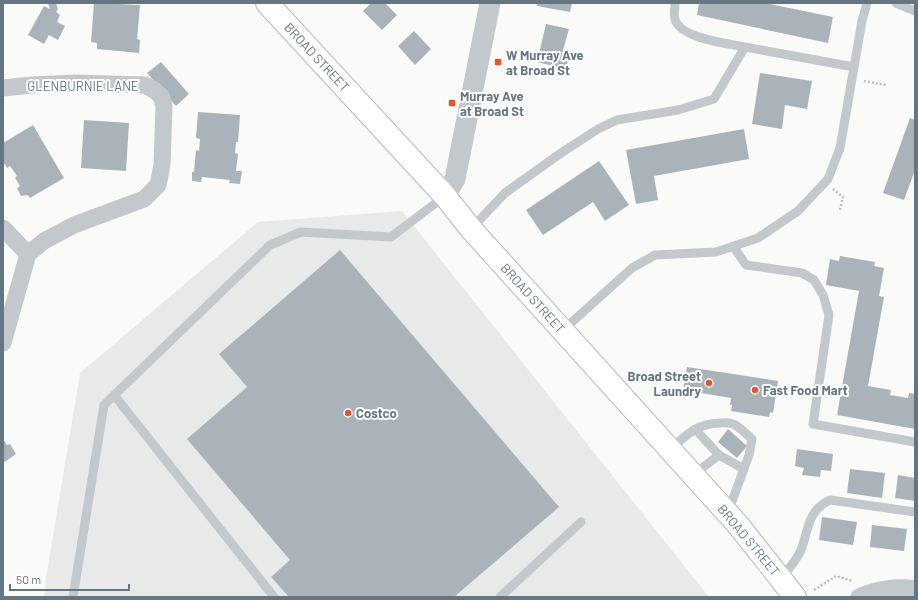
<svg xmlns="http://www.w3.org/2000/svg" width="918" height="600" font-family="Barlow,sans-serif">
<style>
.built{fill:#e8e9e9}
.building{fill:#aab3b9}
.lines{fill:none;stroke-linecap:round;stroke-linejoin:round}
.secondary-casing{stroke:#b3babf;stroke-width:24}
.path{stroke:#bbbfc2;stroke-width:2.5;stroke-dasharray:2 2;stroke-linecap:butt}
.service{stroke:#c3c8cc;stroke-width:9}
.minor{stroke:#c3c8cc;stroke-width:17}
.tertiary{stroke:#c3c8cc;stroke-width:21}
.secondary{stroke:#fff;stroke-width:22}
.poi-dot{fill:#e4572e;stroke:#fff;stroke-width:1.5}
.labels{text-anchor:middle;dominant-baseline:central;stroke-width:4;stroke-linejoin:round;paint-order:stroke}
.poi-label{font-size:13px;font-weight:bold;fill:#657683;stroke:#fff;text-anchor:start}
.street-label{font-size:13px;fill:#657683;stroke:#fff}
</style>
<rect width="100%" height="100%" fill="#fafaf8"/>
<!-- built -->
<path class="built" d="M402,211L709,597H44L46,578L80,373L258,222Z"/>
<!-- building -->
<path class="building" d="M48,3H56L58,9L56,12L60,15L57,22L65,26L58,40L49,35L44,44L28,35L44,6L50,9Z
M94,3L140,5L137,39L140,40L139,53L97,49V43L91,42Z
M371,3H385L397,15L382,30L363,11Z
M538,3H572L570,12L537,6Z
M699,3H765L833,17L828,43L697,15Z
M546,24L569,29L562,54L569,56L566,69L537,62Z
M414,31L431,49L415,65L398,46Z
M161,62L189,94L176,106L147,73Z
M760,73L812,81L807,109L785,105L782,129L752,124Z
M198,112L240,115L238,142H236L235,153L238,154L236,171H242L240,184L229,183L230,180L202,177L201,182L192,181V172H194L196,150L199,151L200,139L196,138Z
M910,118L915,120V170L904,200L883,193Z
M84,120L129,123L126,171L81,168Z
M33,125L64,178L30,198L28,195L21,196L17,188L20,186L15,178L17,176L10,166L7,168L5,164L3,165V143Z
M744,129L749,159L654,176L658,200L636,204L626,150Z
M599,161L629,205L605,221L593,202L543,235L526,210Z
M340,250L559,507L454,597H289L271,577L290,560L187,439L247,387L219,354Z
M840,256L875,262L874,266L884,268L879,296L884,297L868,386L891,390L890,395L908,398L909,393L915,394V429L837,415L859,291L826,285L830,259L839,261Z
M687,367L778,381L773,413L770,412L769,417L731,411L732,405H730L731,398L683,390Z
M728,429L747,446L737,458L718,442Z
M3,439L7,445L10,444L16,454L3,463Z
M797,449L833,454L831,471L821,470L820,477L802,475L804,468L795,466Z
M850,469L885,473L882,498L847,493Z
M898,475L915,478V501L895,498Z
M822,517L857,522L853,545L819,540Z
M872,525L907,529L904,551L870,547Z"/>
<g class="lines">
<!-- secondary casing -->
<g class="secondary-casing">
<path id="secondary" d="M267,3L445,196L471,229L739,526L795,597"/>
</g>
<!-- path -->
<path class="path" d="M864,81L886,85
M833,189L843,197L840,210
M814,590L836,576L853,581"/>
<!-- service -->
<path class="service" d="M675,3C675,8 673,17 676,22C685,39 726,43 745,47
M896,3L915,11
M471,229L505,193L561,153L598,129L617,120L678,110L714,99L745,47L854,67
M733,246L746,265L802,273L814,280L823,295L829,315L813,424L915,442
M562,331L632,268L655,255L716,252L758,238L798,211L828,179L840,148L862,21L867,3
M114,395L274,597
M670,450C688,434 695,424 720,423C724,423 729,422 733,424C740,427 746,434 752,439L749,455L728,512
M719,455L744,469
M693,475L719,455L695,429
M781,579C787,570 797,560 801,550C809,529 807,511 830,500L915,512
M73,597L104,405L270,245L301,232L391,237L445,196
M500,597L581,522"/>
<!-- minor -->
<path class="minor" d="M3,88L32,85L75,83L145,85L154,90L161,96L164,106L162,165L158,185L144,199L74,225L44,241L28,254
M3,228L28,254L3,343
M859,597C875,589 897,586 915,589"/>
<!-- tertiary -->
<path class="tertiary" d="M445,196L455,179L490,3"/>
<!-- secondary -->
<use href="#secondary" class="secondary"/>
</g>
<!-- markers -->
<g class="poi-dot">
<rect x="494" y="58" width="8" height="8" rx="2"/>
<rect x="448" y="99" width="8" height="8" rx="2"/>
<circle cx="709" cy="383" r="4"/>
<circle cx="755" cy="390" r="4"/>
<circle cx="348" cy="413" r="4"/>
</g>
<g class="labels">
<!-- poi labels -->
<g class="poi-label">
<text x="506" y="55">W Murray Ave<tspan x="506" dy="15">at Broad St</tspan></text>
<text x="460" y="96">Murray Ave<tspan x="460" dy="15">at Broad St</tspan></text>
<text x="701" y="376" text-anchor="end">Broad Street<tspan x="701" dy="15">Laundry</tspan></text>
<text x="763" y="390">Fast Food Mart</text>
<text x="356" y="413">Costco</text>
</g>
<!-- street labels -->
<g class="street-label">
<text transform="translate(317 57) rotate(47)">BROAD STREET</text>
<text x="83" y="86">GLENBURNIE LANE</text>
<text transform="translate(533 298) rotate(48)">BROAD STREET</text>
<text transform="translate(749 540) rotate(50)">BROAD STREET</text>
</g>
</g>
<!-- border -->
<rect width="918" height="600" fill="none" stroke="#657683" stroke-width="8"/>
<!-- scale -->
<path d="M10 584v6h119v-6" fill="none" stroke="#657683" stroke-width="2"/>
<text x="16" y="584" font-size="12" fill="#657683" stroke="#ffffff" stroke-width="3" paint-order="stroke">50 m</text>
</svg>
